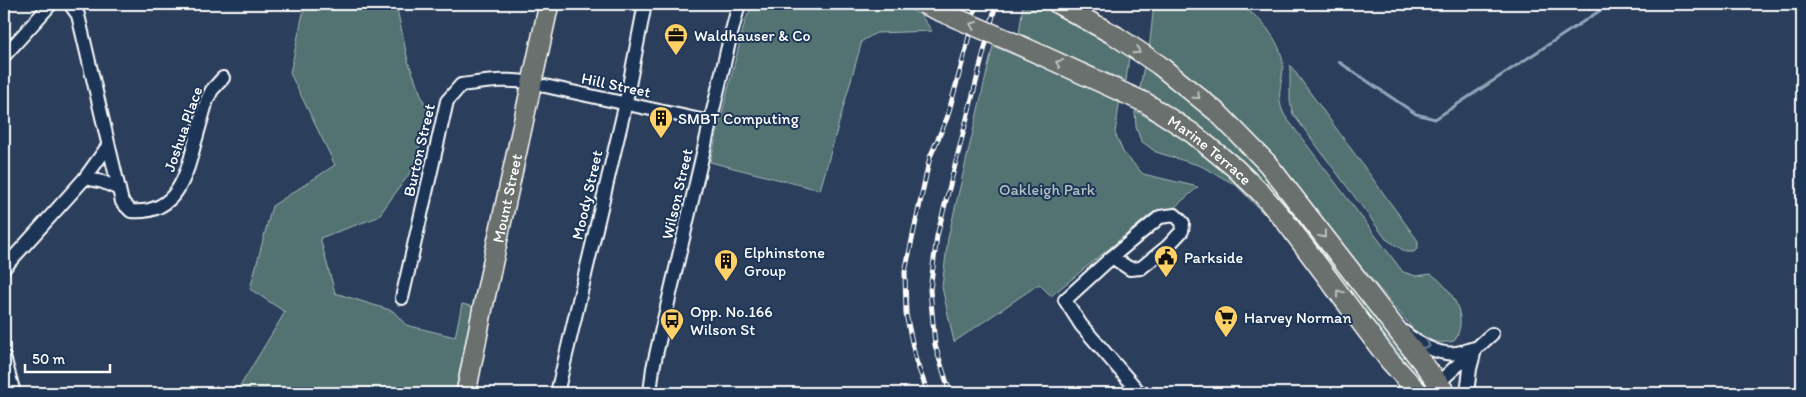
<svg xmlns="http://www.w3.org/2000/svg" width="1806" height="397" font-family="Itim,sans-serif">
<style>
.green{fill:#527272;stroke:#a8b8b8}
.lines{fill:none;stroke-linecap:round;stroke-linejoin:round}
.stream{stroke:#8fa7ba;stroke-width:3}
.minor-casing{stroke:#fff;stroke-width:16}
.highway-casing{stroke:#fff;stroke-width:22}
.minor{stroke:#1d3557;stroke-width:12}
.highway{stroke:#6b706d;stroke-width:19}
.rail-casing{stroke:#fff;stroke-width:5}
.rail{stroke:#1d3557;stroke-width:3;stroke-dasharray:9;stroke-linecap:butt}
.highway-bridge-casing{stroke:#fff;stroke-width:22;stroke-linecap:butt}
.highway-bridge{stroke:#6b706d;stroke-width:19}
.oneway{stroke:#bcbfbd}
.oneway2{stroke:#6c7c92}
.labels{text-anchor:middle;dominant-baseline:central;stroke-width:4;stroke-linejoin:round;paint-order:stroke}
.poi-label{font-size:16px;fill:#fff;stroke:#1d3557;text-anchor:start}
.street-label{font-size:16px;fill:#fff;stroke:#1d3557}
.park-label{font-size:16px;fill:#b1c0c0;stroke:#1d3557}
</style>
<rect width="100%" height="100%" fill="#2b3f5c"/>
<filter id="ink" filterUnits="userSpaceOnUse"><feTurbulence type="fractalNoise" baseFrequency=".02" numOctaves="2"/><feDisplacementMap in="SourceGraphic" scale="10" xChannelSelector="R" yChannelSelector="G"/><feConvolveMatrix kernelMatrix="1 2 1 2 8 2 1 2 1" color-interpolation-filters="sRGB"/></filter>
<g filter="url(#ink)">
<!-- green -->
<path class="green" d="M305,4H396L408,61L429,115L412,170L378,217L320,238L335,293L393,311L406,325L455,337L462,304L474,307L455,393H236L285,312L250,289L272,206L335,165L290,73Z
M753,4H896L920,14L932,31L876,33L862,41L820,190L710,162L745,21Z
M1023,4H1042L1129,56L1126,81L1019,35Z
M1154,4H1197C1208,9 1227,1 1243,8C1261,16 1281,43 1283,63C1284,75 1278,89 1280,101C1280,106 1283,112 1285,116L1403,272L1416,276L1431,274C1452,288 1470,318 1454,341C1435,345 1429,340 1413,329L1285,175L1149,50Z
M993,46L1120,99L1115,133L1123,152L1143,174L1198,187L1169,212L1151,214L1051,296L1039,284L954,342L942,287L948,238Z
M1144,65L1193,101L1247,152L1415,368L1412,370L1276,198L1193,125L1140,89Z
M1290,65L1418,241V248L1414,252H1406L1386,239L1293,114L1290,101Z
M1135,111C1187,137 1221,165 1262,207L1264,214L1236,185L1201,166L1156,152L1141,141L1136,127Z"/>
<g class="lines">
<!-- stream -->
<path class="stream" d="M1339,62L1416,114L1435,119L1610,4"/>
<!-- minor casing -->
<g class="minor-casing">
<path id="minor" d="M70,4L78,15L122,202L131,211C176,215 186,177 195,142C199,128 203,114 207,100L212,90L223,78
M4,56L51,4
M545,86L710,122
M85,178L103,182L119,189
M1112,257L1130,269L1141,268L1167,247L1182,231L1183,223L1175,215L1160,217L1112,257L1065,300L1081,325L1140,393
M4,268L85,178L108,146
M402,298L447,101L461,85C485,82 509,78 532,83
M1404,332C1416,343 1440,356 1456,353C1463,352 1470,349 1476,348
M4,357L14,393
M557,393L624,111L645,4
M650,393L653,368L663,324L730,38L739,4
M1427,393L1492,334
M1467,393L1470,369L1475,350"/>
</g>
<!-- highway casing -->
<g class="highway-casing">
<g id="highway">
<path d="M1058,4L1116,36L1159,65L1218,113L1267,163L1446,393"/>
<path id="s1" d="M1017,44L1146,103L1192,133L1235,168L1261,193L1286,222L1389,360L1419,393"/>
<path id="s2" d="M466,393L483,307L549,4"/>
</g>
</g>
<!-- minor -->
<use href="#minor" class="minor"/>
<!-- highway -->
<use href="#highway" class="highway"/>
<!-- rail casing -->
<g class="rail-casing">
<path id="rail" d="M928,393L916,361L906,314L905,272L930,157L947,118L966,49L976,4
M950,393L935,345L930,290L937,236L996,4"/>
</g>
<!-- rail -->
<use href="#rail" class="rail"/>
<!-- highway-bridge casing -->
<g class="highway-bridge-casing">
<path id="highway-bridge" d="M923,4L1017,44"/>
</g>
<!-- highway-bridge -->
<use href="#highway-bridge" class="highway-bridge"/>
</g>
<!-- one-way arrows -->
<defs><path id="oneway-chevron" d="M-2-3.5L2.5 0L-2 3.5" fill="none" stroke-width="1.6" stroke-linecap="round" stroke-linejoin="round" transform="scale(1.25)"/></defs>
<g class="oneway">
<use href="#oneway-chevron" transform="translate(973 25) rotate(-157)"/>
<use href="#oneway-chevron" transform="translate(1137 51) rotate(33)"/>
<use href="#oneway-chevron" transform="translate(1059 63) rotate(-156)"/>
<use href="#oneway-chevron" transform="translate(1197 96) rotate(39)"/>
<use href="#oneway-chevron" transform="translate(1323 235) rotate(52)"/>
<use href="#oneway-chevron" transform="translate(1339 293) rotate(-127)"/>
</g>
<use class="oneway2" href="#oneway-chevron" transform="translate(1427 345) rotate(27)"/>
</g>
<!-- icons -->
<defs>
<g id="office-pin" transform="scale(1.25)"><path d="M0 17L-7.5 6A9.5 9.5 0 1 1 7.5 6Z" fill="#ffd166" stroke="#1d3557"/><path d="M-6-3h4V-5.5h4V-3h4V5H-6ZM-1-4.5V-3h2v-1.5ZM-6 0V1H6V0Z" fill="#111"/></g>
<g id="building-pin" transform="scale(1.25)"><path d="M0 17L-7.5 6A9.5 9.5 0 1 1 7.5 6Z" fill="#ffd166" stroke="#1d3557"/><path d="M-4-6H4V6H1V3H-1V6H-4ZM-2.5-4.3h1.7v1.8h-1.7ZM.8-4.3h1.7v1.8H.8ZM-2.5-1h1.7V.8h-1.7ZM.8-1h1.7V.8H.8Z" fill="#111"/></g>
<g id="civic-pin" transform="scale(1.25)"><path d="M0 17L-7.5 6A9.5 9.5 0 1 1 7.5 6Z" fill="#ffd166" stroke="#1d3557"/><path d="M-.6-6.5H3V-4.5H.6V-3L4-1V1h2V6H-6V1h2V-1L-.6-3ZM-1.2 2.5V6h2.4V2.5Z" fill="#111"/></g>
<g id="supermarket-pin" transform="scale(1.25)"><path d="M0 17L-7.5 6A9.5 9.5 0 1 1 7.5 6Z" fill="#ffd166" stroke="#1d3557"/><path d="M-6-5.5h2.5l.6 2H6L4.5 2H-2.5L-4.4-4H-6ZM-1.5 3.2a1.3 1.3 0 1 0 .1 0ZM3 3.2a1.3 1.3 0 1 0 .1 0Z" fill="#111"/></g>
<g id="bus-pin" transform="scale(1.25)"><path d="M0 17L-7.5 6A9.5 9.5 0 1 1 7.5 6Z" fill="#ffd166" stroke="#1d3557"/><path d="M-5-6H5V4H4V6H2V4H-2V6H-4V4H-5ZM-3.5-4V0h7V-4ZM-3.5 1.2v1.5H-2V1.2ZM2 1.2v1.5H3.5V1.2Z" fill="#111"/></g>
</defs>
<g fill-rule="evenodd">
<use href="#office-pin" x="676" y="35"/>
<use href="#building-pin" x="661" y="118"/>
<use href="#civic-pin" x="1166" y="257"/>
<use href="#building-pin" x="726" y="261"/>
<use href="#supermarket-pin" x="1226" y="317"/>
<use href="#bus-pin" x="672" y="320"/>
</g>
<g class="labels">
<!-- poi labels -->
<g class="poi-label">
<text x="694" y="35">Waldhauser &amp; Co</text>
<text x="678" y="118">SMBT Computing</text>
<text x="744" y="252">Elphinstone<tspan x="744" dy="18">Group</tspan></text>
<text x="1184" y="257">Parkside</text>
<text x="690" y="311">Opp. No.166<tspan x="690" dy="18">Wilson St</tspan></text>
<text x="1244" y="317">Harvey Norman</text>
</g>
<!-- street labels -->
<g class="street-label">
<text transform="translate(616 85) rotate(12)">Hill Street</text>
<text transform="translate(183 129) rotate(-71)">Joshua Place</text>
<text transform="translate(419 150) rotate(-77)">Burton Street</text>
<text stroke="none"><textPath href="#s1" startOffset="221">Marine Terrace</textPath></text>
<text transform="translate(677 194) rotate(-77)">Wilson Street</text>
<text transform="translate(587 195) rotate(-77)">Moody Street</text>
<text stroke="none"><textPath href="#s2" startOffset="199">Mount Street</textPath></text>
</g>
<!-- park labels -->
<g class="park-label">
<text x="1047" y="189">Oakleigh Park</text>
</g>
</g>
<!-- margin -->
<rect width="1806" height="397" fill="none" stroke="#1d3557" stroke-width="20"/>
<rect x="10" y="10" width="1786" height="377" fill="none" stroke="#fff" stroke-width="2" filter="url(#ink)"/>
<!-- scale -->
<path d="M25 364v8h85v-8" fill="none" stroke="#ffffff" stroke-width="2.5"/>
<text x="32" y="364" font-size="15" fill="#ffffff" stroke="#1d3557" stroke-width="4" paint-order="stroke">50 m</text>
</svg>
